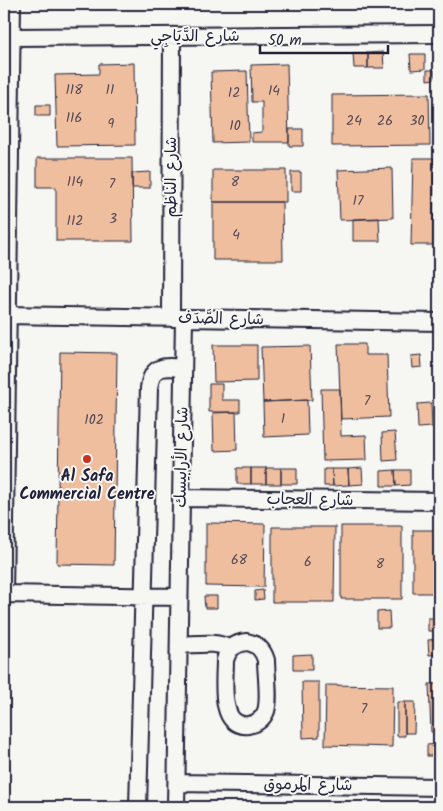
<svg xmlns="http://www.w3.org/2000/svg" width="443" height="811" font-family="Kalam,'Playpen Sans Arabic',sans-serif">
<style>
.building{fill:#efbe9f;stroke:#22223b}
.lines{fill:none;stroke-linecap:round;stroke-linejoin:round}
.minor-casing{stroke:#22223b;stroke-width:20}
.minor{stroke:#f6f6f2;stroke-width:16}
.poi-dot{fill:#c8321e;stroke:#f6f6f2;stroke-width:2}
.labels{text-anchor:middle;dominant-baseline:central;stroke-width:4;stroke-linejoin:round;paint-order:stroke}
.number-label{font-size:14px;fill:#554954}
.street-label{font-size:16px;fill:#22223b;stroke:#f6f6f2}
.poi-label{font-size:16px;font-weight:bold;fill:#22223b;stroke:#f6f6f2}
</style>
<rect width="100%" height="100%" fill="#f6f6f2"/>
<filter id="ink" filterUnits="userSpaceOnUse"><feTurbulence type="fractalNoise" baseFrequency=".02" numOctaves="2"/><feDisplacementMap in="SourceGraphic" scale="10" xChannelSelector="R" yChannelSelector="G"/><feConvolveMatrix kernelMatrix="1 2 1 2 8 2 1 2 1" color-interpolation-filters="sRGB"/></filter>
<g filter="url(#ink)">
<!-- building -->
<path class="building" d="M383,52L384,68H368V53Z
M353,53H368V68H354Z
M410,54H425V69L411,70Z
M134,63L135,145L57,146L55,75L99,74V64Z
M287,64L289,142H252V133L262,132V102H252L251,65Z
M427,70H434V79L427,80Z
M247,71L249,142L213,143L211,72Z
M429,94L430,145L332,146V95Z
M36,105H50V116H36Z
M289,129H303V146H289Z
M37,158H132L133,241H56V187H37Z
M413,158H434L433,245H411Z
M392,168L393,218L340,220L338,170Z
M213,170H286V202H213Z
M150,172V188H132V173Z
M291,172H301V191H291Z
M213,202H282L283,260H213Z
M379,218L380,241H353V219Z
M338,344H365V355H387L389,417L341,419Z
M213,345H257V381L214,382Z
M310,346L312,400L263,402L261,347Z
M60,352L117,353L114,565L57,564Z
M421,355L422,367L412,368L411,356Z
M209,384H222V400H240V412H209Z
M321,389H340L341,436L366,435L367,460L323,461Z
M307,400L308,435L264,437L263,402Z
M431,403L432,427L418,428L417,404Z
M236,412L237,450L214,451L213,413Z
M395,432L397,460L383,461L382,433Z
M237,468H251V484H237Z
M251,468H266V484H251Z
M266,468H281V484H266Z
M281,468H297V484H281Z
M362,468L363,484L349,485L348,469Z
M324,469H332L333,486H324Z
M332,469H348L349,485L333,486Z
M395,470L396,486H381V471Z
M395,470H410V485L396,486Z
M206,523L265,524L264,587L206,586Z
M341,526H402V599H341Z
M272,527H335L334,602H272Z
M413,530H439V593H413Z
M263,590L264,599L255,600V591Z
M204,596H217V608H205Z
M389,611L390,628H377V612Z
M428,618H437L438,631H428Z
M439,639V654L429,655L428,640Z
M312,654V670H293V655Z
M302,682H319V737L303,738Z
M429,684H439V732H431Z
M326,685L393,686L392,747L325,745Z
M397,702H405V736H397Z
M405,702H415L414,733H405Z
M438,744L439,756H427V745Z"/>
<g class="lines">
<!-- minor casing -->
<g class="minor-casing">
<path id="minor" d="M11,37L439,34
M4,315L439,322
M171,318L172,36
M181,498L439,501
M4,594L179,597
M4,595L12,4
M247,642C258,644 263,650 266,660C266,674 270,699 266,711C263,719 256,724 248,725C218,728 225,679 225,660C228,649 235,643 247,642Z
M179,645C195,645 216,640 230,649
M177,783L439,787
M138,807L149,388C152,365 163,366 183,368
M176,807L184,318"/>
</g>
<!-- minor -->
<use href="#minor" class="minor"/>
</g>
</g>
<!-- markers -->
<circle class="poi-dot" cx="87" cy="459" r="5"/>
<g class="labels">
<!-- number labels -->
<g class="number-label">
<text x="74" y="90">118</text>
<text x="110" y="90">11</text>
<text x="274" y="91">14</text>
<text x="234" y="93">12</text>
<text x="74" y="118">116</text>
<text x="354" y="121">24</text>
<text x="385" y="121">26</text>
<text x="417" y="121">30</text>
<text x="111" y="124">9</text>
<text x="235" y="126">10</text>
<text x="75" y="182">114</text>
<text x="235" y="182">8</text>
<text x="112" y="184">7</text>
<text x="358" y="201">17</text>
<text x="113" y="219">3</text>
<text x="75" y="221">112</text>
<text x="236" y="235">4</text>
<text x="367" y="401">7</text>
<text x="283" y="419">1</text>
<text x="94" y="420">102</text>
<text x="239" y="560">68</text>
<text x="308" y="562">6</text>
<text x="380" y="564">8</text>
<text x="364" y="709">7</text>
</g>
<!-- street labels -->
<g class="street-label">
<text x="195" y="36">شارع الدَّيَاجِي</text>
<text transform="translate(171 177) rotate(-90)">شارع الناظم</text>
<text transform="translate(221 319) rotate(1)">شارع الصَّدَف</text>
<text transform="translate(182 457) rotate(-89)">شارع الأرابيسك</text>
<text transform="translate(310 500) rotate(1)">شارع العجاب</text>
<text transform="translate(308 785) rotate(1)">شارع المرموق</text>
</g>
<!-- poi labels -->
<g class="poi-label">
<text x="87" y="476">Al Safa<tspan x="87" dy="18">Commercial Centre</tspan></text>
</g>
</g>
<!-- margin -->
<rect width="443" height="811" fill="none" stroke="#f6f6f2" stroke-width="20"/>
<rect x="10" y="10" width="423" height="791" fill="none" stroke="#22223b" stroke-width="2" filter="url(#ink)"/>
<!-- scale -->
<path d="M260 45v8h128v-8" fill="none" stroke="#22223b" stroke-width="2.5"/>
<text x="268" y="45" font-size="15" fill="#22223b" stroke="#f6f6f2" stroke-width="4" paint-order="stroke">50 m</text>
</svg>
